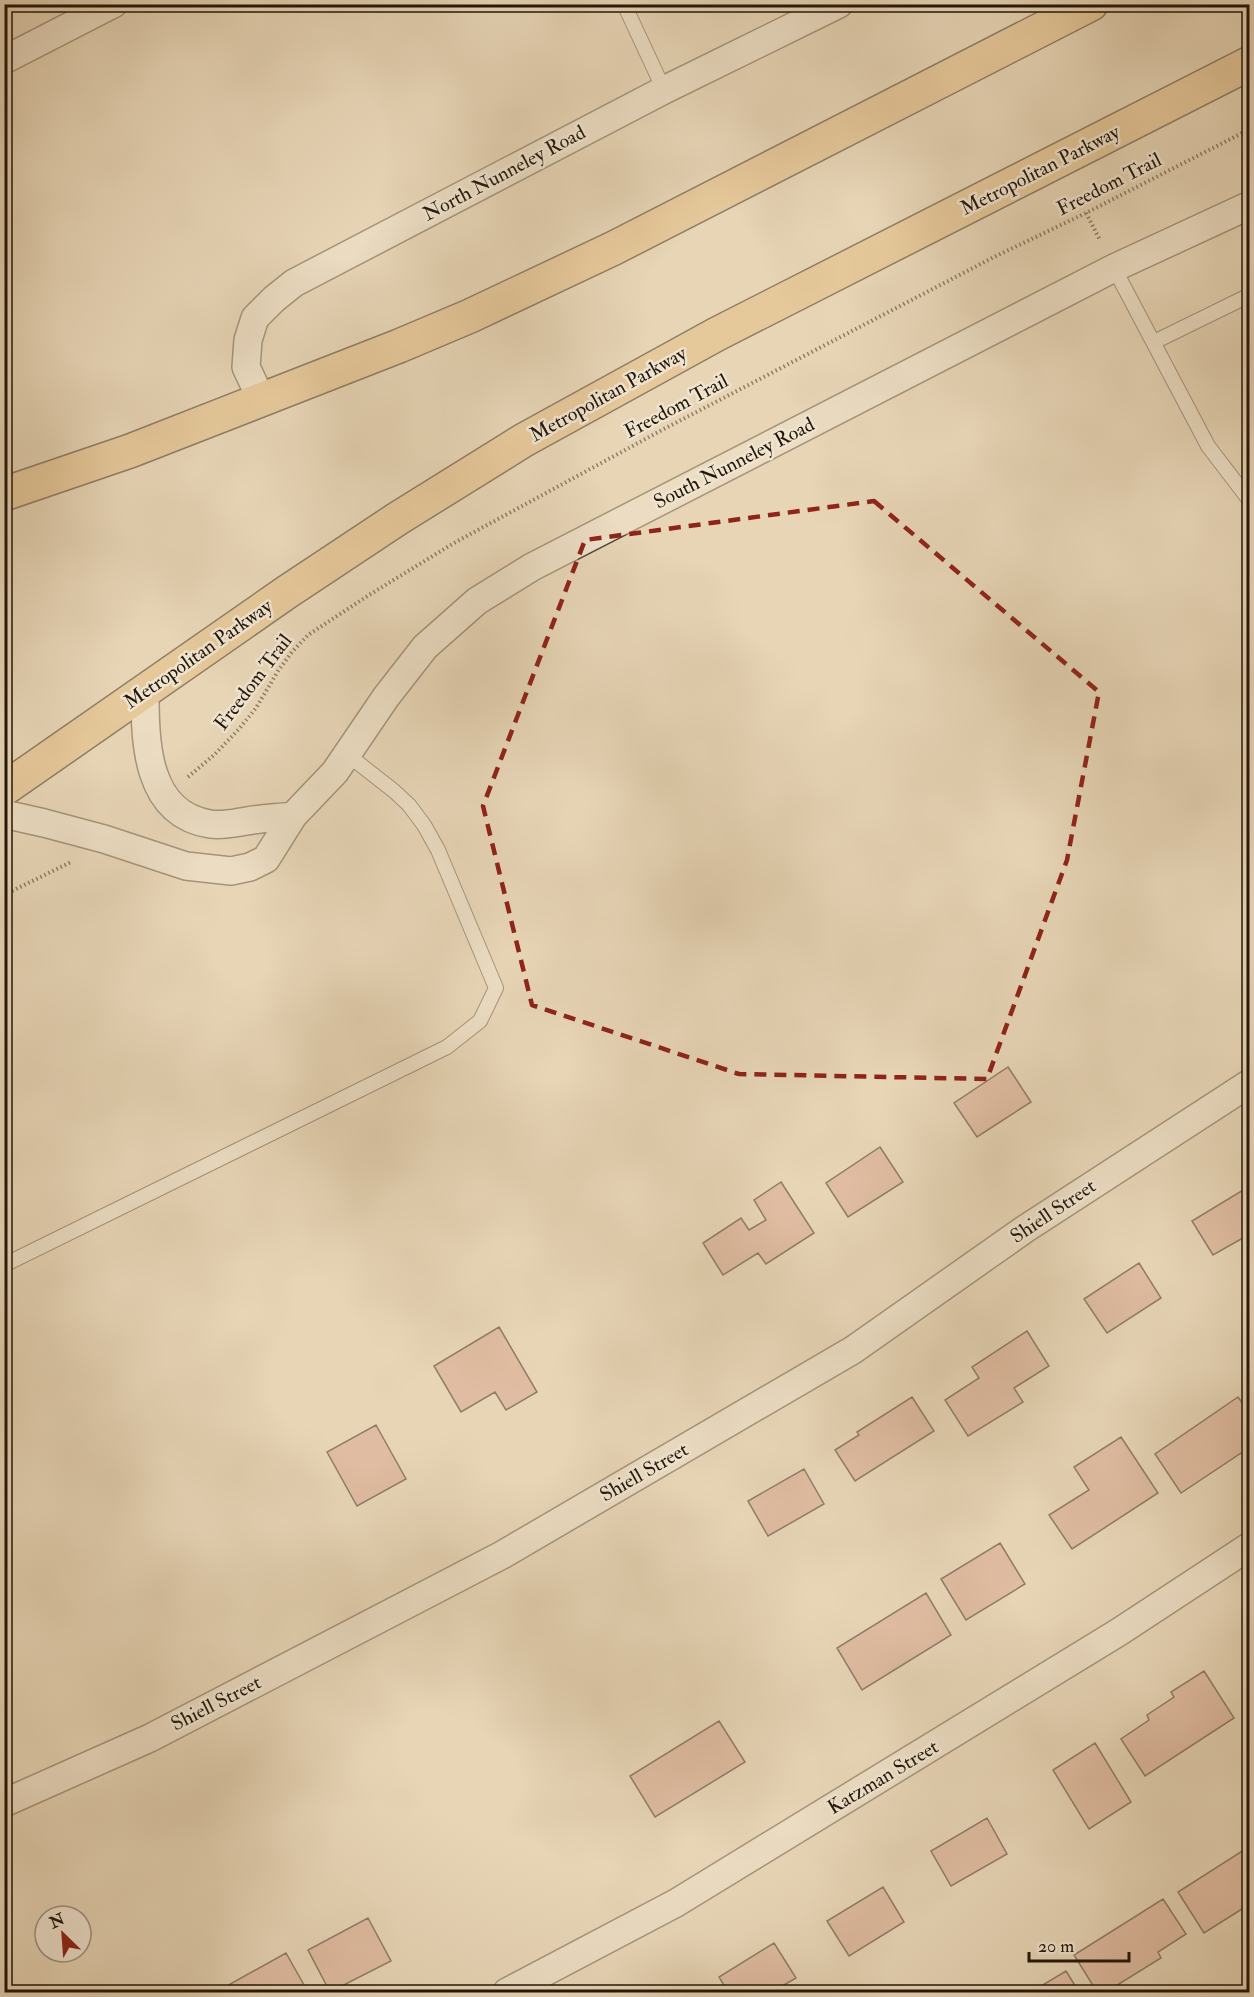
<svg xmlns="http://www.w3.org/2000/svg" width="1254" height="1997" font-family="'IM FELL Double Pica',serif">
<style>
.building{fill:#d7a08a;stroke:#231608;stroke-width:1.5}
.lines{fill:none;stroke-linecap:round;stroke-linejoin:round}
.lane-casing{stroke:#544634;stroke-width:16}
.street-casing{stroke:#544634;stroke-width:30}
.primary-casing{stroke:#231608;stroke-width:36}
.path{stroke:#231608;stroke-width:4;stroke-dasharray:1.5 3;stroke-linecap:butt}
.lane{stroke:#efe4d0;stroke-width:14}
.street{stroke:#efe4d0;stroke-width:27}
.primary{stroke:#e4ba7b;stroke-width:33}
.marked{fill:none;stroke:#8f2418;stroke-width:4.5;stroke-dasharray:12 8;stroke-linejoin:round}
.labels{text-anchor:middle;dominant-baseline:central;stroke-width:5;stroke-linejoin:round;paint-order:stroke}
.street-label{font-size:20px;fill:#231608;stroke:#efe4d0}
</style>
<rect width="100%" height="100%" fill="#e7d5b6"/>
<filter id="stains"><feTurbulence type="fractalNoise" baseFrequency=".00333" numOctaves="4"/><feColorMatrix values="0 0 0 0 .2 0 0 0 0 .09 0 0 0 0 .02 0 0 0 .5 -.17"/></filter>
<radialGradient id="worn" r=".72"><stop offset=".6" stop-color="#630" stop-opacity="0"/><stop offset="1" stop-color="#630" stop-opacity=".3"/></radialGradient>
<!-- building -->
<path class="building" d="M1008,1067L1031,1102L977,1137L954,1103Z
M880,1147L903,1182L848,1217L826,1183Z
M781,1182L814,1233L766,1264L758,1253L723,1275L703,1243L741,1218L749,1230L766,1220L754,1200Z
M1248,1187L1250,1234L1213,1255L1192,1221Z
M1139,1263L1161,1298L1107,1333L1084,1299Z
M499,1327L537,1392L506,1410L495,1392L461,1412L434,1366Z
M1027,1331L1049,1366L1014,1388L1023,1402L968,1436L945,1400L979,1378L972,1367Z
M912,1397L934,1431L855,1481L835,1450L859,1435L857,1432Z
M1238,1397L1250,1414V1447L1181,1493L1155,1454Z
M376,1425L406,1479L357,1506L327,1452Z
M1121,1437L1158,1493L1072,1549L1049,1515L1089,1490L1074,1467Z
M804,1469L824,1504L768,1536L748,1501Z
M1000,1543L1025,1584L966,1620L941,1579Z
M926,1593L951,1635L862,1690L837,1648Z
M1204,1671L1234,1718L1145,1776L1121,1739L1149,1720L1147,1715L1174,1697L1171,1692Z
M719,1721L745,1762L655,1817L630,1776Z
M1095,1743L1131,1802L1089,1829L1053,1770Z
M987,1818L1007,1854L951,1886L931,1851Z
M1250,1846V1904L1204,1933L1178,1892Z
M883,1887L904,1922L849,1956L827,1921Z
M1163,1899L1186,1934L1158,1952L1161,1958L1106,1992H1097L1074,1955Z
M368,1918L391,1961L330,1992L308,1950Z
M774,1943L796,1978L772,1992H728L719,1977Z
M286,1953L308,1992H216Z
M1066,1971L1079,1992H1031Z"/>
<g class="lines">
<!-- lane casing -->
<g class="lane-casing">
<path id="lane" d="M624,4L664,90
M1114,268L1208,446L1250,501
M1154,342L1250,295
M4,1265L447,1047L480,1021L496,988L438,850L424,825L409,805L394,791L348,755"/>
</g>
<!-- street casing -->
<g class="street-casing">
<path id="street" d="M4,60L113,4
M261,399L246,367L248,340L255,318L274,299L294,283L664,90L839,4
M145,692C145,742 146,814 210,824C223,826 234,823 247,821C262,818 278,818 293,816
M4,814L44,823L104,839L186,866L231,871L250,867L266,859L293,816L335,772L386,697L425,647L477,601L532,567L1114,268L1250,205
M4,1803L150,1738L502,1555L853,1350L1025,1229L1250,1083
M507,1992L676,1903L1119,1632L1250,1546"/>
</g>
<!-- primary casing -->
<g class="primary-casing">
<path id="primary" d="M4,494L130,451L399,346L470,316L614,248L1091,4
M4,789L287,592L397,519L524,440L717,334L1250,63"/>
</g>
<!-- path -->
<path class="path" d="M1086,213L1100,240
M188,777L214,755L239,729L256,708L278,671L292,652L308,635L369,595L454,543L662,430L994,257L1086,213L1250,129
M4,895L71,862"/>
<!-- lane -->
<use href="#lane" class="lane"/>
<!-- street -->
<use href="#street" class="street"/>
<!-- primary -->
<use href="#primary" class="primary"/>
</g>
<!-- marked area -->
<path d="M0 0H1254V1997H0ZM874,501L1099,692L1067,860L987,1079L739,1074L532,1005L483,806L585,540Z" fill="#e7d5b6" fill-opacity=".55" fill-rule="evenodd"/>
<path class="marked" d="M874,501L1099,692L1067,860L987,1079L739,1074L532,1005L483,806L585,540Z"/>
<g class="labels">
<!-- street labels -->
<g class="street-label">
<text transform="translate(1040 170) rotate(-27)">Metropolitan Parkway</text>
<text transform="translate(504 173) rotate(-28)">North Nunneley Road</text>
<text transform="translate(1109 184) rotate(-27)">Freedom Trail</text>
<text transform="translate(608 394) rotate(-29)">Metropolitan Parkway</text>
<text transform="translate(676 406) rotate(-28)">Freedom Trail</text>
<text transform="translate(734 463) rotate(-27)">South Nunneley Road</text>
<text transform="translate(198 654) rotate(-35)">Metropolitan Parkway</text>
<text transform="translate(253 682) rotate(-53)">Freedom Trail</text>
<text transform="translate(1053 1211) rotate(-34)">Shiell Street</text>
<text transform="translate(644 1472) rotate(-30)">Shiell Street</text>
<text transform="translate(216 1703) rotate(-27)">Shiell Street</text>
<text transform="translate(883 1777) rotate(-31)">Katzman Street</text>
</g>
</g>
<!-- margin -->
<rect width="1254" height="1997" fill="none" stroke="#e7d5b6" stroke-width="24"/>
<rect x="6" y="6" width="1242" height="1985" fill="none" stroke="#231608" stroke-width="3"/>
<rect x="12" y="12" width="1230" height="1973" fill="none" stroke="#231608" stroke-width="1.5"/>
<!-- north arrow -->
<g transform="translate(63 1934) rotate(335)"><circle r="28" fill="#efe4d0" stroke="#9d9280" stroke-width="1.5"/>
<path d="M0-4.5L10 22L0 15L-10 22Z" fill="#8f2418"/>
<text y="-9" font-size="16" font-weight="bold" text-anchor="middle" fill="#231608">N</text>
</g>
<!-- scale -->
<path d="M1029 1952v9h100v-9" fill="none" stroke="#231608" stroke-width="3"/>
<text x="1038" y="1952" font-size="18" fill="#231608" stroke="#efe4d0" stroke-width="4.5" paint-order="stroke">20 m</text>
<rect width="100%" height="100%" filter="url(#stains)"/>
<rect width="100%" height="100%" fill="url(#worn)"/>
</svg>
